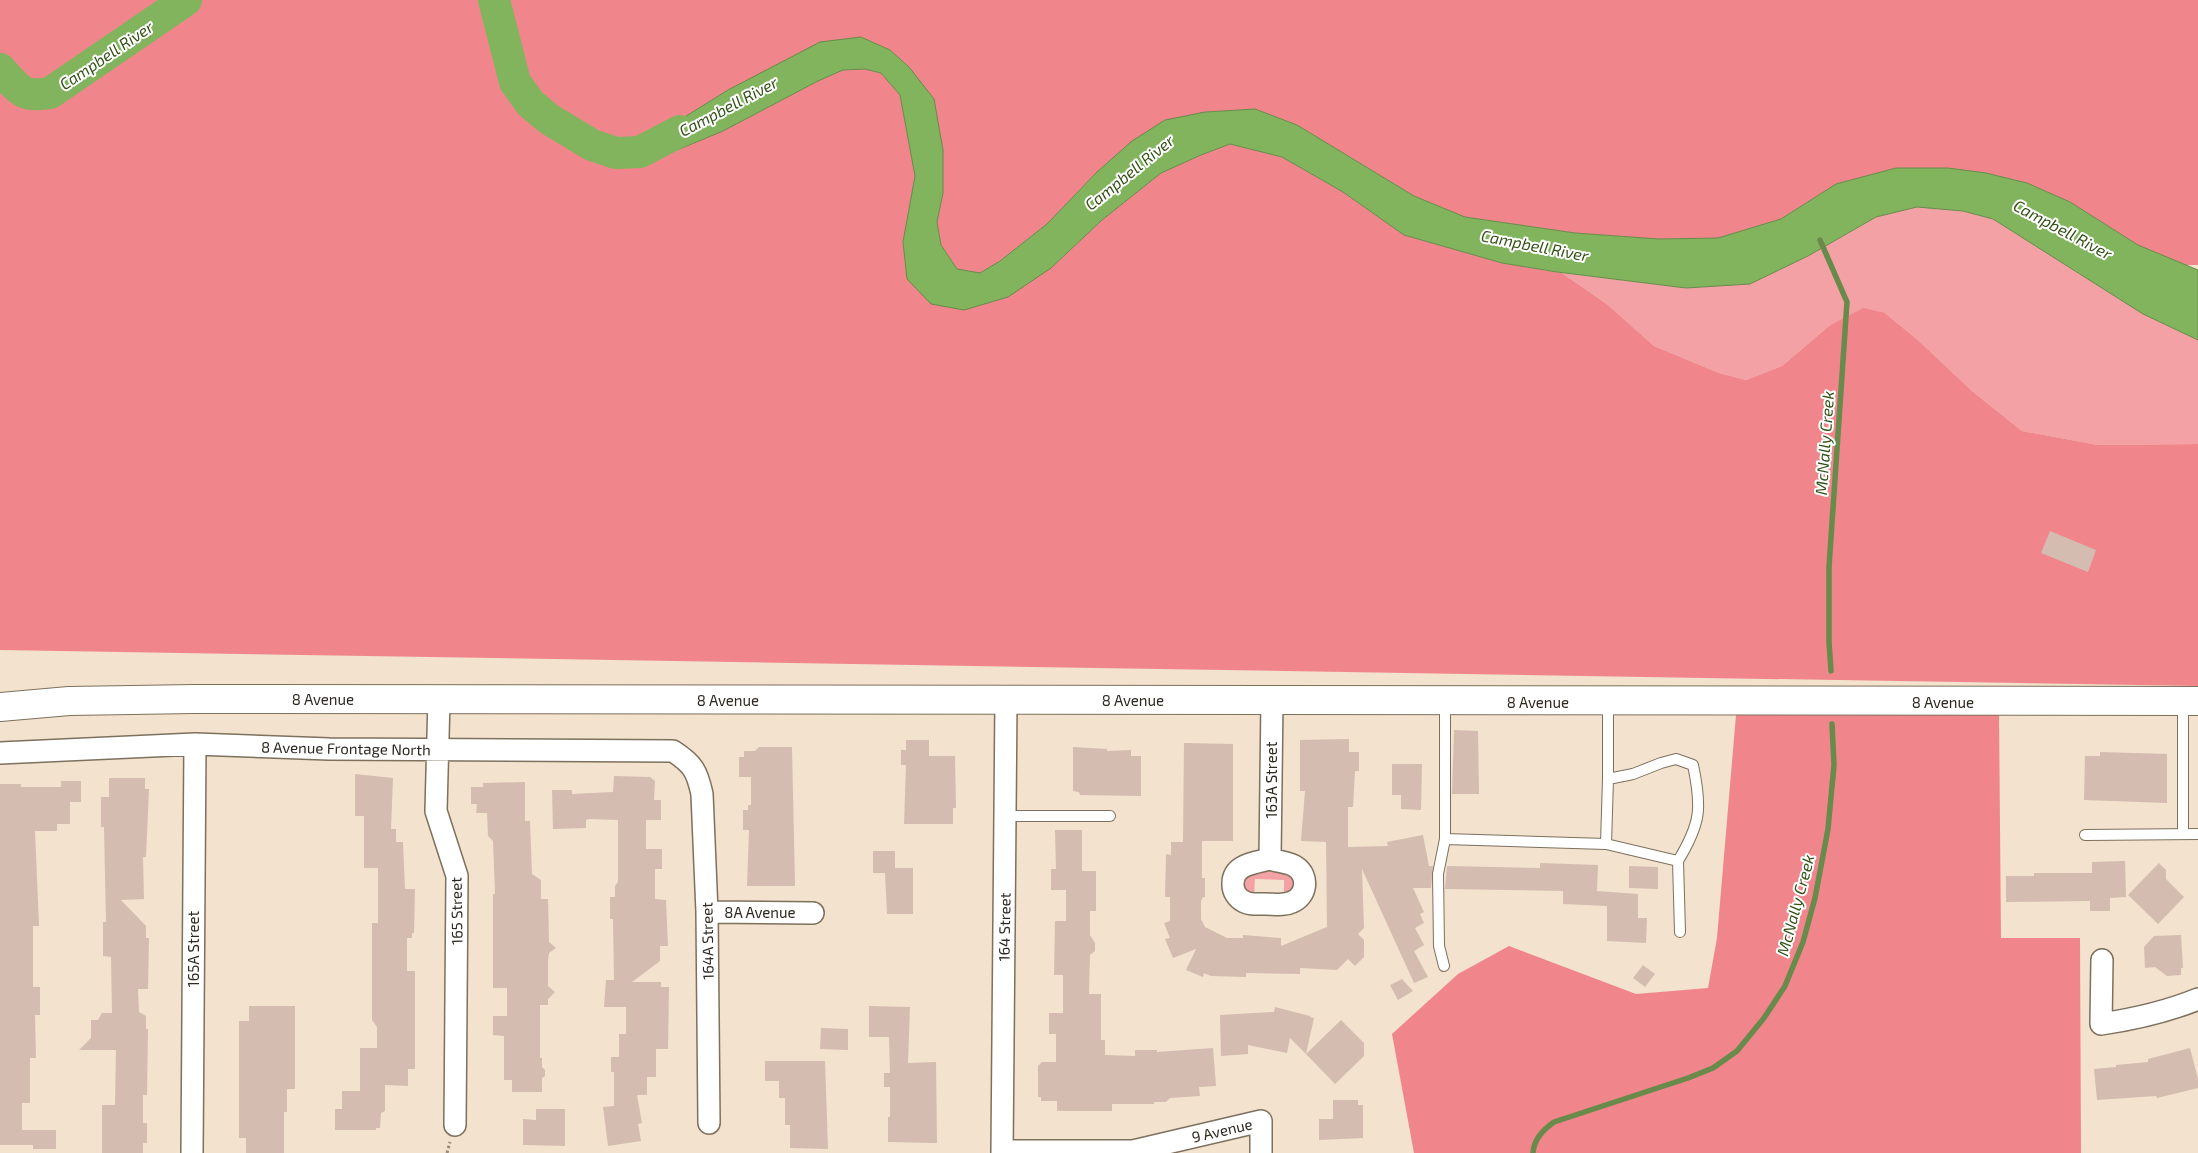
<svg xmlns="http://www.w3.org/2000/svg" width="2198" height="1153" font-family="'Exo 2',sans-serif">
<style>
.green{fill:#f3a1a4}
.forest{fill:#f0868c}
.water{fill:#81b45c;stroke:#688a4a}
.lines{fill:none;stroke-linecap:round;stroke-linejoin:round}
.stream{stroke:#688a4a;stroke-width:5.5}
.river{stroke:#81b45c;stroke-width:32}
.building{fill:#d4bcb0}
.lane-casing{stroke:#7d705d;stroke-width:12}
.street-casing{stroke:#7d705d;stroke-width:24}
.secondary-casing{stroke:#7d705d;stroke-width:30}
.path{stroke:#958a7c;stroke-width:3;stroke-dasharray:2.5 2.5;stroke-linecap:butt}
.lane{stroke:#fff;stroke-width:10}
.street{stroke:#fff;stroke-width:21}
.secondary{stroke:#fff;stroke-width:28}
.labels{text-anchor:middle;dominant-baseline:central;stroke-width:4;stroke-linejoin:round;paint-order:stroke}
.street-label{font-size:15px;fill:#2d2820;stroke:#fff}
.water-label{font-size:16px;font-style:italic;fill:#325215;stroke:#fff}
</style>
<rect width="100%" height="100%" fill="#f2e2ce"/>
<!-- green -->
<path class="green" d="M1917,207L1963,211L1993,219L2143,314L2198,340V444L2098,445L2022,431L1972,391L1919,341L1885,313L1829,326L1782,366L1746,380L1719,373L1654,346L1608,305L1562,273L1686,288L1750,284L1808,256L1876,217Z
M1254,872H1284L1294,878V889L1284,895V880L1255,879L1254,895L1243,887L1244,877Z"/>
<!-- forest -->
<path class="forest" d="M0,0H2198V265H2184L2138,245L2070,202L2027,183L1986,173L1948,168H1896L1836,184L1781,219L1718,238L1659,239L1575,233L1465,217L1414,196L1297,125L1255,109L1205,112L1097,172L1047,224L1000,261L980,273L957,269L941,245L937,222L943,193L909,67L890,50L861,37L728,90L683,118L652,131L640,152L677,150L723,131L818,81L843,70L865,69L881,73L900,95L915,176L903,242L907,279L1051,268L1102,220L1161,173L1201,155L1230,144L1282,157L1343,192L1404,235L1502,263L1562,273L1608,305L1654,346L1719,373L1746,380L1782,366L1829,326L1863,308L1885,313L1919,341L1972,391L2022,431L2098,445L2198,444V686L0,650Z
M1999,714L2001,938H2080L2081,1153H1414L1392,1034L1458,974L1509,946L1636,994L1708,988L1717,938L1736,715Z"/>
<!-- water -->
<path class="water" d="M861,37L890,50L909,67L934,99L943,150V193L937,222L941,245L957,269L980,273L1000,261L1047,224L1097,172L1132,141L1165,120L1205,112L1255,109L1297,125L1414,196L1465,217L1575,233L1659,239L1718,238L1781,219L1836,184L1896,168H1948L1986,173L2027,183L2070,202L2138,245L2198,270V340L2143,314L1993,219L1963,211L1917,207L1876,217L1808,256L1750,284L1686,288L1557,272L1502,263L1404,235L1343,192L1282,157L1230,144L1201,155L1161,173L1102,220L1051,268L1008,297L964,310L931,304L907,279L903,242L915,176L900,95L881,73L865,69L843,70L818,81L723,131L677,150L640,152L652,131L683,118L728,90L820,42Z"/>
<g class="lines">
<!-- stream -->
<path class="stream" d="M1820,240L1847,302L1829,567V642L1831,671
M1533,1153C1534,1139 1543,1130 1554,1122L1688,1078L1713,1068L1737,1051L1764,1018L1785,986L1803,942L1815,898L1828,829L1834,765L1832,724"/>
<!-- river -->
<path class="river" d="M494,0L515,82L530,103L549,119L592,145L616,153L640,152L680,131
M0,69C19,89 21,98 50,93L186,0"/>
</g>
<!-- building -->
<path class="building" d="M2050,531L2096,550L2088,572L2041,553Z
M1454,730L1478,731L1479,794H1452Z
M1349,739V752H1359V771H1355L1353,807H1348V847L1388,846L1387,842L1423,835L1429,866H1433L1431,888H1413L1424,912L1420,914L1424,923L1415,928L1424,945L1414,951L1428,977L1414,983L1362,869L1364,928L1358,934L1364,940V957L1355,966L1348,959L1337,970L1300,968V974L1246,973V977L1211,976L1204,973L1203,977L1186,970L1196,949L1173,958L1165,939L1170,938L1164,923L1170,921V897H1165L1166,854L1171,855V842H1183L1184,743L1233,744V841H1202V878H1205V897H1203L1201,901V919L1205,927L1227,938H1243V935L1281,938V946L1327,927L1326,842L1301,841L1305,791H1300V740Z
M906,740H929V756H955L956,808H953V824H904L906,765H901V750H906Z
M759,747H792L795,886H747L749,830H743V810H748V805H751V777H739V757H744V751H755Z
M1073,747L1107,749V751L1131,750V756H1141V796L1080,795L1079,792L1073,791Z
M2100,752L2167,754V803L2084,800L2085,756H2100Z
M1392,764H1422L1421,810L1401,809V795H1392Z
M355,774L393,778L391,829H396V842H403L405,889H415L414,933H412V938H407V971H415V1069H408V1086L385,1085V1111L381,1113L380,1128H376V1130H335V1109H342V1091H360V1048H377V1027L372,1020V923H378V868H364V816H355Z
M614,776L650,777L655,781L654,800H661V820H646V849H662V869H655V899L666,900L668,946H660V961L632,982H661V987H669L668,1049H656V1077H647V1095H637L642,1123L638,1124L641,1141L608,1146L603,1107L614,1106V1072H611V1057H619V1034H626V1007H604L606,980H614L613,919H610V897H615V886L618,882V820L589,819L586,820V828L553,829L552,790H572V794L613,792Z
M109,778H145V789H149L146,857H143L144,899L121,900L146,926V938H149L148,989H138L139,1012L146,1016V1029H148L147,1095H143V1123H147V1143H143V1153H102V1105H115L116,1050H79L91,1038V1020H98L102,1013H112L111,957L103,956V922H106L104,827H101V797H109Z
M61,781H81V802H70V824H57V831H35L39,926H33V987H40V1015H35L36,1058H30V1103H22V1130H56V1149H33V1145H0V784H21V787H61Z
M525,782V821H530L532,874L541,880V899H548L549,942L556,948L549,953L548,960V986L555,992L548,999V1005H540V1058H542V1067L545,1070V1076L542,1078V1092H512V1080H504V1036L493,1035V1016H507V988H493V894H495L493,841L488,836L487,813H476L477,804H471V787H483V783Z
M1055,830H1082V871H1096V911H1090V935L1095,943V951L1090,955L1089,994H1101V1040H1105V1055L1135,1056V1050H1157V1052L1213,1048L1216,1086L1199,1087L1200,1096L1170,1098L1166,1102H1154V1104H1112V1111H1057V1101H1041V1097H1038V1066L1042,1062H1056V1034H1049V1013H1063V975H1054L1055,921H1066V890H1051V869H1056Z
M873,851H895V868H913V914H887L885,873H873Z
M2125,861L2126,897L2110,898V911H2090V901L2006,902V876H2034V873H2092V862Z
M1540,863L1598,865L1597,891L1638,894V918H1647L1646,943L1607,941V906L1563,904V891L1445,889L1447,866L1540,868Z
M2159,863L2166,870V879L2184,897L2158,924L2128,895Z
M1629,866L1658,867V889L1629,888Z
M2181,935L2183,968H2181V975L2167,976L2155,967L2145,968L2144,947L2154,936Z
M1643,965L1655,974L1645,987L1633,978Z
M1402,979L1413,991L1398,1000L1390,985Z
M249,1006H295V1089H287V1112H284V1153H246V1138H239V1021H249Z
M869,1006L910,1007L908,1063L936,1062L937,1143L888,1142V1117H890V1087H884V1073H890L889,1037H869Z
M1275,1007L1310,1016V1017L1314,1018L1306,1054L1290,1038L1287,1053L1248,1045V1054L1221,1056L1220,1015L1274,1012Z
M1341,1020L1364,1043V1056L1335,1084L1306,1054Z
M821,1028L848,1029V1050L820,1049Z
M2190,1048L2198,1079V1088L2157,1098L2156,1096L2097,1100L2094,1069L2116,1067V1065L2148,1062V1059Z
M765,1061H825L828,1149L790,1148V1125H785V1098H779V1081H765Z
M1333,1100H1358V1105H1363V1138L1319,1140V1119H1333Z
M536,1109H565V1146L523,1145V1119L536,1120Z"/>
<g class="lines">
<!-- lane casing -->
<g class="lane-casing">
<path id="lane" d="M1608,703V779
M1006,816H1110
M2183,834V702
M2085,835L2198,834
M1445,839L1606,844L1678,861L1680,932
M1606,844L1608,779L1633,774L1661,763L1676,759L1693,765C1702,808 1701,823 1678,861
M1444,966L1439,946L1438,874L1445,839V701"/>
</g>
<!-- street casing -->
<g class="street-casing">
<path id="street" d="M439,699L436,811L457,876L455,1125
M0,753L195,744L329,749L673,751C693,764 697,771 702,794L707,912L709,1123
M1270,859C1278,862 1289,862 1296,867C1309,876 1307,896 1292,902C1284,906 1274,904 1265,904C1258,904 1249,905 1243,901C1237,898 1233,891 1233,885C1232,864 1255,863 1270,859Z
M1270,859L1272,700
M707,912L813,913
M2102,960L2101,1024C2135,1019 2166,1012 2198,999
M1002,1151H1133L1261,1121V1153
M192,1153L195,744
M1002,1153L1006,700"/>
</g>
<!-- secondary casing -->
<g class="secondary-casing">
<path id="secondary" d="M0,707L69,701L194,699L2198,701"/>
</g>
<!-- path -->
<path class="path" d="M447,1153L450,1142"/>
<!-- lane -->
<use href="#lane" class="lane"/>
<!-- street -->
<use href="#street" class="street"/>
<!-- secondary -->
<use href="#secondary" class="secondary"/>
</g>
<g class="labels">
<!-- street labels -->
<g class="street-label">
<text x="323" y="699">8 Avenue</text>
<text x="728" y="700">8 Avenue</text>
<text x="1133" y="700">8 Avenue</text>
<text x="1538" y="702">8 Avenue</text>
<text x="1943" y="702">8 Avenue</text>
<text transform="translate(346 748) rotate(1)">8 Avenue Frontage North</text>
<text transform="translate(1271 780) rotate(-90)">163A Street</text>
<text transform="translate(456 911) rotate(-91)">165 Street</text>
<text x="760" y="912">8A Avenue</text>
<text transform="translate(1004 927) rotate(-89)">164 Street</text>
<text transform="translate(707 941) rotate(-91)">164A Street</text>
<text transform="translate(193 949) rotate(-90)">165A Street</text>
<text transform="translate(1222 1130) rotate(-13)">9 Avenue</text>
</g>
<!-- water labels -->
<g class="water-label">
<text transform="translate(106 55) rotate(-34)">Campbell River</text>
<text transform="translate(728 106) rotate(-28)">Campbell River</text>
<text transform="translate(1129 172) rotate(-39)">Campbell River</text>
<text transform="translate(2063 229) rotate(28)">Campbell River</text>
<text transform="translate(1535 245) rotate(11)">Campbell River</text>
<text transform="translate(1824 443) rotate(-86)">McNally Creek</text>
<text transform="translate(1795 905) rotate(-75)">McNally Creek</text>
</g>
</g>
</svg>
